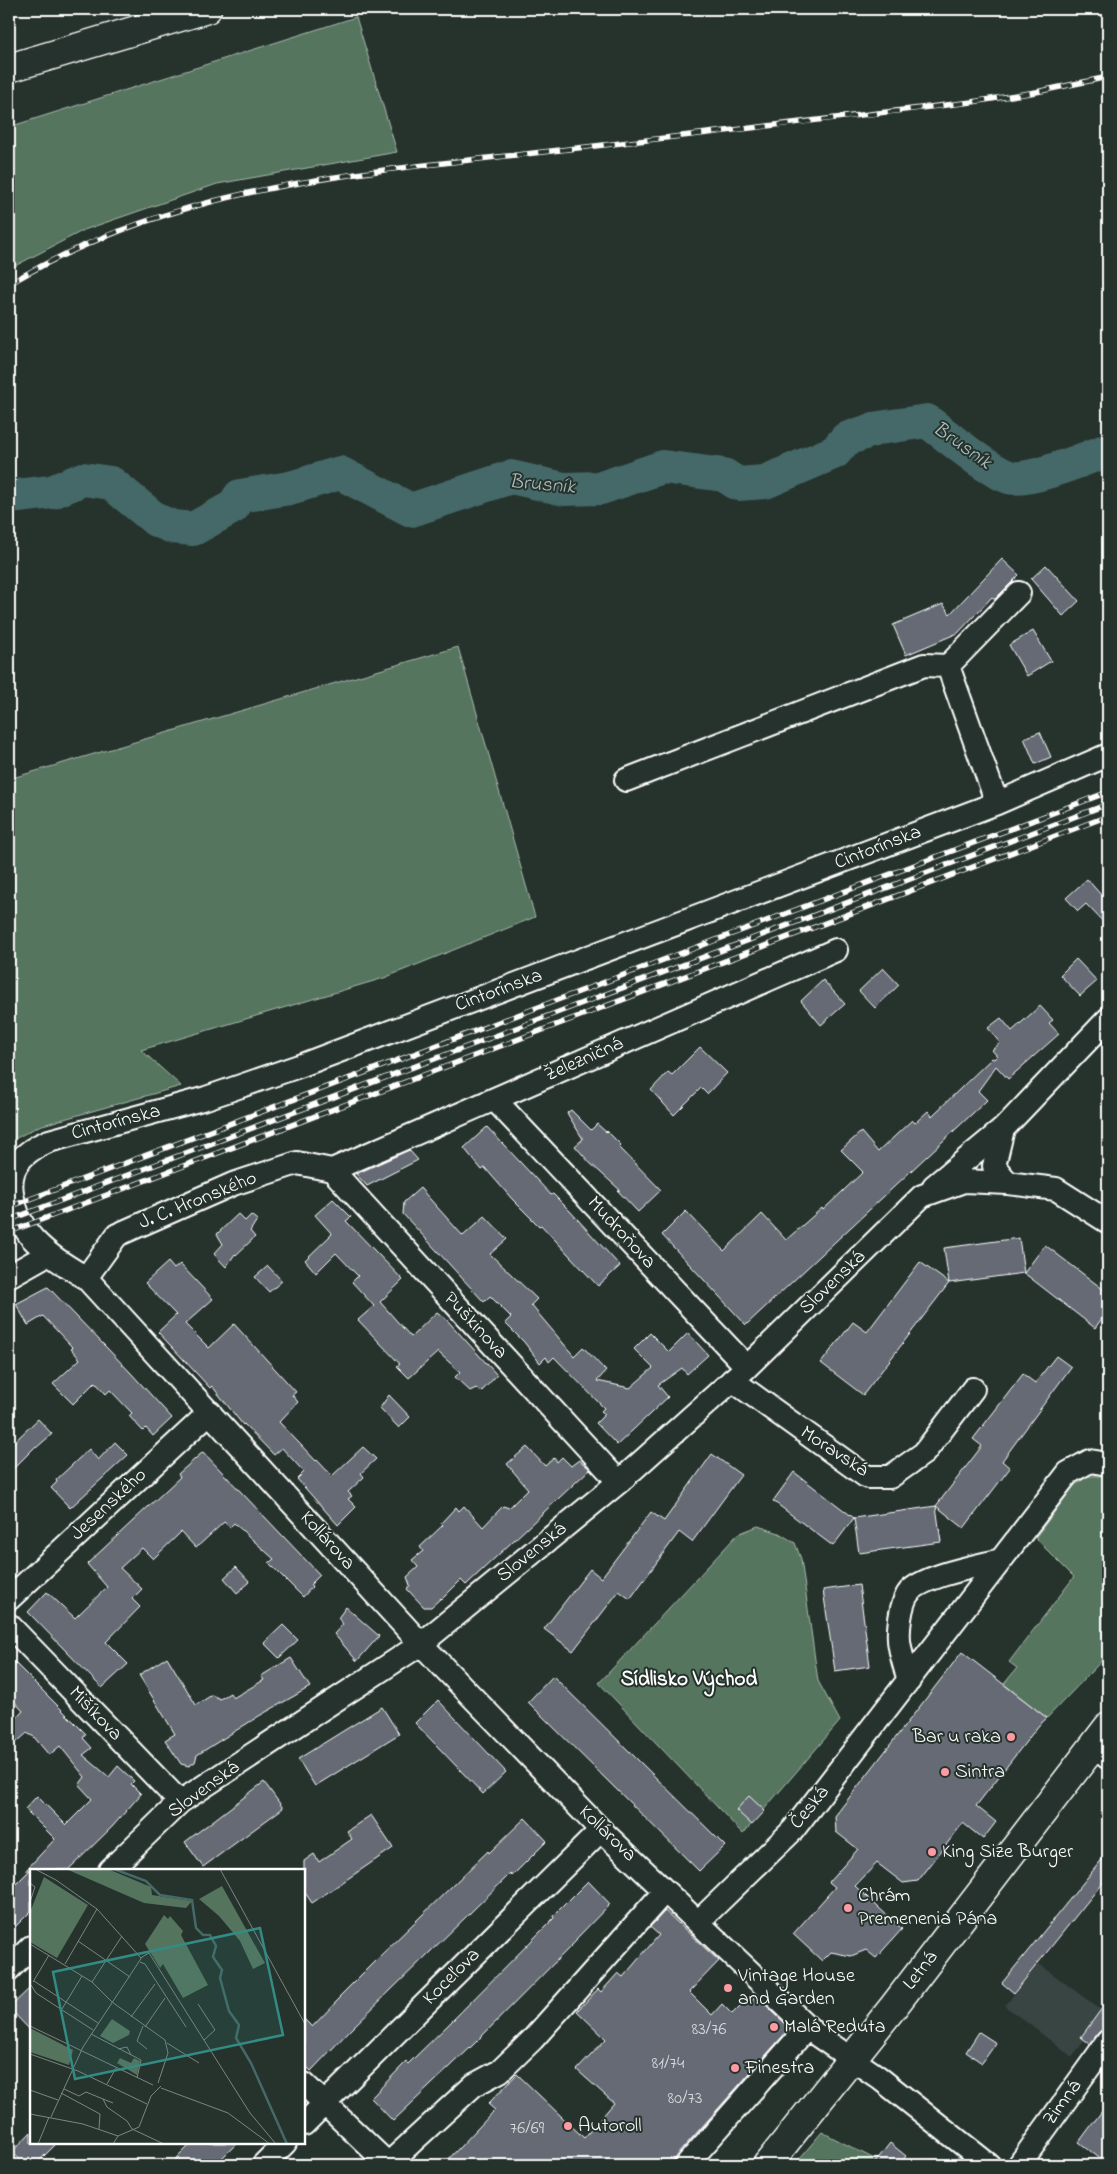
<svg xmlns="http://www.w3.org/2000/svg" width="1117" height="2174" font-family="'Indie Flower',sans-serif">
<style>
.built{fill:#394442}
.green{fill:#54745e;stroke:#aabaae}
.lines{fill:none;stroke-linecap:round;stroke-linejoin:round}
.river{stroke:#446967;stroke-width:34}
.building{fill:#656a74;stroke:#fff}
.street-casing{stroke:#fff;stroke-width:26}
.secondary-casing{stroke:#fff;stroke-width:31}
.street{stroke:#26332d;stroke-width:22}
.secondary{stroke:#26332d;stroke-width:28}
.rail-casing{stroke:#fff;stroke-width:5.5}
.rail{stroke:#26332d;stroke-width:4;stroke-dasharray:11;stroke-linecap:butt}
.poi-dot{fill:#ff9aa2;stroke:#26332d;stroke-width:2}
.labels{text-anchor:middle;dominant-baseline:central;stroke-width:4;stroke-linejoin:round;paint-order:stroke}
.number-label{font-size:18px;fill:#d8dadc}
.street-label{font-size:20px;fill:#fff;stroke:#26332d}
.poi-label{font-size:20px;fill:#fff;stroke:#26332d;text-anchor:start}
.water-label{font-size:21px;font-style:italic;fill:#abbcbb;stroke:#26332d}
.neighbourhood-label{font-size:21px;font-weight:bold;fill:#fff;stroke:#26332d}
.inset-river{fill:none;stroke:#446967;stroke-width:2.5}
.inset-road{fill:none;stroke:#7d8581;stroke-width:1}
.view{fill:#338b84;fill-opacity:0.15;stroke:#338b84;stroke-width:2.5}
.inset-edge{fill:none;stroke:#fff;stroke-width:2.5}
</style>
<rect width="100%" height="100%" fill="#26332d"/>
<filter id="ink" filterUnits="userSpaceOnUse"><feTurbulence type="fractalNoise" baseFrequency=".02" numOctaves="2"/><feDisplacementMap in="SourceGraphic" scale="10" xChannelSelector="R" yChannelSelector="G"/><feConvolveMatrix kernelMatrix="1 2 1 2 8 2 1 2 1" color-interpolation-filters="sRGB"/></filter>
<g filter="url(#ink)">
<!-- built -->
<path class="built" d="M1038,1963L1105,2013L1072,2057L1005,2006Z"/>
<!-- green -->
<path class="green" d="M356,17L397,152L217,184L84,230L9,269V127Z
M458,647L535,917L384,978L141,1050L181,1086L39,1126L9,1142V779Z
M1088,1476H1108V1654L1047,1718L1004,1684L1017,1668L1009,1662L1074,1577L1035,1538L1074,1486Z
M758,1526L779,1533L795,1543L801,1559L818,1681L840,1721L743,1834L599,1683L738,1534Z
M822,2132L886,2165H794Z"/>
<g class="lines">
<!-- river -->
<path class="river" d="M9,497L52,492L83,479L111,483L156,520L173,527L193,529L233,507L240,496L290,488L340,473L411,510L511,477L564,489L601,488L663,467L724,475L738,484L765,482L835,452L846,439L879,428L927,421C949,437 984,468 1009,477C1028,483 1089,457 1108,450"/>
</g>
<!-- building -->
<path class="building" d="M1002,559L1019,575L995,599L992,597L958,633L906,655L893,625L943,604L950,614Z
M1046,565L1079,601L1063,616L1031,579Z
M1033,631L1051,661L1027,676L1009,645Z
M1040,732L1051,757L1035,764L1024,738Z
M1087,879L1101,895L1108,888V927L1086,904L1078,911L1066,898Z
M1076,959L1097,981L1080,996L1060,975Z
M883,968L899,985L875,1008L859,991Z
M823,980L845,1004L821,1025L801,1001Z
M1040,1006L1053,1020L1049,1023L1059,1034L1008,1079L996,1066L978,1091L987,1100L746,1325L662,1235L686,1211L724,1251L762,1214L786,1240L822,1208L823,1210L863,1172L841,1150L861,1132L878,1152L912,1120L915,1123L928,1111L932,1116L992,1058L994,1059L997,1056L992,1050L1000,1043L988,1028L1001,1018L1012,1031Z
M700,1047L727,1073L707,1094L701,1088L674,1115L651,1090L668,1072L672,1075Z
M571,1110L591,1130L597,1124L606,1132L607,1131L621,1145L619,1147L661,1190L638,1212L618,1191L620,1190L590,1163L575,1146L583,1139L567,1113Z
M487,1127L551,1195L553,1194L569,1210L620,1266L598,1286L541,1225L539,1226L512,1199L485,1168L482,1170L464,1148Z
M409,1150L418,1160L367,1186L356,1174Z
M420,1188L463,1236L485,1216L507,1239L490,1254L537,1299L531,1305L574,1356L583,1347L606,1371L597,1381L630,1388L653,1368L634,1349L650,1333L669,1352L688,1333L708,1355L687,1374L682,1368L658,1385L668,1397L617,1445L596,1423L605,1414L601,1411L604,1408L554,1357L549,1362L546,1357L540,1363L524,1342L505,1323L511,1317L490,1296L484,1302L403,1214L404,1202Z
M333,1199L351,1217L346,1221L403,1280L380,1302L411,1337L437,1312L447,1320L497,1375L481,1392L476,1388L470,1391L455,1377L460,1372L438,1352L409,1378L397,1366L400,1364L358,1320L374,1306L352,1282L358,1276L336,1253L316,1273L305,1260L332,1234L315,1215Z
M238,1214L245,1221L251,1215L257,1220L250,1231L255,1237L236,1255L235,1254L226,1267L214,1254L223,1244L217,1234Z
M1019,1238L1024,1273L949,1283L944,1248Z
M1045,1245L1108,1293V1310L1095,1328L1024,1273Z
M168,1262L174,1269L180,1264L213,1299L185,1324L209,1348L234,1324L296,1392L292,1395L298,1402L279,1422L316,1461L317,1460L332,1476L363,1447L376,1459L361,1473L364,1477L348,1492L352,1496L348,1499L356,1507L338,1525L297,1479L304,1472L282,1448L274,1455L244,1424L243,1425L212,1386L210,1388L158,1332L176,1315L145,1283Z
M920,1262L949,1283L863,1395L821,1363L853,1322L867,1332Z
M268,1266L282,1281L269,1292L255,1277Z
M48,1287L130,1372L172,1418L153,1436L146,1428L143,1431L129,1416L132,1413L110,1390L106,1394L95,1382L73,1404L53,1384L80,1359L71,1349L73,1348L43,1316L28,1325L16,1304Z
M1056,1356L1071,1367L1002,1461L1010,1468L964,1528L936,1506L982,1446L973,1439L1023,1374L1035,1383Z
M389,1395L410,1417L399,1428L380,1408Z
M38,1419L52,1434L36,1448L35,1447L9,1473V1447Z
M115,1442L128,1455L70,1508L51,1488L57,1482L56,1480L89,1449L98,1460Z
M527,1447L545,1466L554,1458L557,1462L562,1457L571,1466L579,1460L590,1469L466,1585L461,1580L442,1599L441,1598L431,1607H424L407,1589L410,1585L407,1577L418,1567L412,1560L423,1551L420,1547L443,1525L441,1523L456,1507L459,1511L464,1506L483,1527L503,1506L509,1508L528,1489L507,1464Z
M203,1452L320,1575L310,1585L312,1587L303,1597L269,1563L274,1559L234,1523L230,1527L224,1522L196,1548L181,1532L153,1559L142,1548L120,1568L142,1589L132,1599L140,1607L106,1642L128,1664L102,1688L28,1612L47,1592L75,1618L107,1587L87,1564L180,1477L178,1474Z
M712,1454L741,1475L692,1542L679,1532L630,1599L619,1591L573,1651L544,1629L590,1569L601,1578L651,1512L664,1521Z
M794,1472L854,1518L833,1546L773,1501Z
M936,1506L941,1542L859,1553L854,1518Z
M236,1567L250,1582L237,1593L224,1578Z
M859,1585L870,1666L835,1671L823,1590Z
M346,1607L379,1636L357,1661L334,1634L343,1624L338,1618Z
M283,1625L298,1640L279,1658L264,1643Z
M962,1652L1047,1718L1039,1725L976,1806L996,1822L983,1839L963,1823L918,1881L903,1883L877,1863L855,1886L902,1929L876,1958L866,1950L851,1956L831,1952L822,1961L793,1934L835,1887L829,1882L858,1849L836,1832L835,1816Z
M9,1657L86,1734L83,1738L92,1748L83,1755L109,1777L118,1766L134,1781L131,1784L141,1794L112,1827L68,1870H31V1911L9,1933V1891L30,1870H26L55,1839L25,1809L37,1796L66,1825L92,1799L79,1785L85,1777L60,1746L49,1755L34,1737L27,1733L17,1742L9,1733V1726L23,1711L9,1696Z
M167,1657L196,1705L212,1695L220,1699L230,1693L233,1698L264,1680L261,1676L291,1658L310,1687L259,1716L197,1755L195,1762L189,1766L181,1764L165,1740L175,1734L139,1675Z
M553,1676L725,1846L699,1871L528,1702Z
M438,1700L506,1772L483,1794L415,1723Z
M382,1707L399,1734L315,1786L298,1759Z
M264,1782L283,1808L203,1867L185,1842Z
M749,1796L765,1811L752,1825L736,1810Z
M371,1815L393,1848L312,1903L304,1891V1861L314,1854L319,1862L352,1839L347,1831Z
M525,1818L547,1841L512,1876L510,1874L351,2029L311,2071L304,2064V2019L312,2027L340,1998L339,1997L378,1958L488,1851L489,1853Z
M1108,1852V1876L1014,1993L1002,1983Z
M588,1881L610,1904L576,1939L577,1940L471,2047L393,2121L371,2098L406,2062L408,2064L449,2024L554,1918L553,1916Z
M665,1911L719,1961L689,1992L712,2015L722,2004L732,2014L748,1998L751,2002L755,1995L790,2028L676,2156L671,2165H443L495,2110L488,2104L517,2074L584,2138L614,2103L577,2070L606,2039L577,2011L598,1989L601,1992L618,1973L623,1977L659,1935L650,1927Z
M31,1987V2031L9,2008Z
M1108,2000V2025L1098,2033L1090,2044L1081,2037Z
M979,2032L996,2043L982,2063L966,2052Z
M1108,2103V2165L1079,2142Z
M31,2132V2143H57L35,2165H26L12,2152Z
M192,2143H237L215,2165H170Z
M890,2143L906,2156L899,2165H873Z"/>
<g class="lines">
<!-- street casing -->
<g class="street-casing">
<path id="street" d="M948,666L1019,593
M626,780L924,665L948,666L997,803
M495,1100L747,1367
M1003,1129L994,1166L1008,1183
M332,1170L836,950
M332,1170L619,1482
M934,1186L1003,1129L1108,1019
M9,1276L48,1254
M86,1278L117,1235L233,1184L297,1163L332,1170
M732,1380L867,1477H890L924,1453L973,1389
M9,1599L210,1412
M9,1625L180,1802
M909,1681C906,1670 902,1659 900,1647C897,1634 900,1602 910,1591C927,1575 978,1566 1001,1560
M1094,1746L1108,1758
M110,1870L180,1802L421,1644L619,1482L747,1367L922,1196L964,1181L1008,1183L1056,1189L1108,1222
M698,1922L793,1830L1068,1473L1090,1461L1108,1464
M9,1969L31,1947
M304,2084L388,2164
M304,2124L601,1830
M263,2165L285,2143
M387,2165L474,2085L500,2071L533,2039L665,1891
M686,2165L808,2027
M989,2165L878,2077L814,2033L601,1830L421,1644L86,1278C68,1267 49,1256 34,1240C24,1230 18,1216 14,1203C5,1171 19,1153 49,1141L206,1098L302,1065L997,803L1108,755
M1019,2165L1108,2041"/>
</g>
<!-- secondary casing -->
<g class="secondary-casing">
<path id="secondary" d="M9,68L207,9
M767,2165L894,2006L1108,1727"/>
</g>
<!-- street -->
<use href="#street" class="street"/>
<!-- secondary -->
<use href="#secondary" class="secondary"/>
<!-- rail casing -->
<g class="rail-casing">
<path id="rail" d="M9,284C175,186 347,174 534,153C680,136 826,120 972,102L1036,92L1108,77
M9,1207L1108,792
M9,1220L1108,804
M9,1232L1108,816"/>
</g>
<!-- rail -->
<use href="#rail" class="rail"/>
</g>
</g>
<!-- markers -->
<g class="poi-dot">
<circle cx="1011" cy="1737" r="5"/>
<circle cx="945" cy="1772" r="5"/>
<circle cx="932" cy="1852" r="5"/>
<circle cx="848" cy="1908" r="5"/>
<circle cx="728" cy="1988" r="5"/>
<circle cx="774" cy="2027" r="5"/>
<circle cx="735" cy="2068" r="5"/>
<circle cx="568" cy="2126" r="5"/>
</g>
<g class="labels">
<!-- number labels -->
<g class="number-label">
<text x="709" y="2030">83/76</text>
<text x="668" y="2064">81/74</text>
<text x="685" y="2099">80/73</text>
<text x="527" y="2129">76/69</text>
</g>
<!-- street labels -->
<g class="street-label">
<text transform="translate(878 848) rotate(-21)">Cintorínska</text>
<text transform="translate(499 991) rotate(-20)">Cintorínska</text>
<text transform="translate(584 1060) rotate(-24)">Železničná</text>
<text transform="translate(116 1123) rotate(-15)">Cintorínska</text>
<text transform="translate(198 1201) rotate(-22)">J. C. Hronského</text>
<text transform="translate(621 1233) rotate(47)">Mudroňova</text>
<text transform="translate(833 1283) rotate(-44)">Slovenská</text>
<text transform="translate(475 1326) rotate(47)">Puškinova</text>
<text transform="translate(834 1452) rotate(33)">Moravská</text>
<text transform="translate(109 1505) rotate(-43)">Jesenského</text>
<text transform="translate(327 1541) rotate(48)">Kollárova</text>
<text transform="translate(532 1553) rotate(-39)">Slovenská</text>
<text transform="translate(95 1714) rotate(46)">Mišíkova</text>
<text transform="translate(204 1790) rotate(-36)">Slovenská</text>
<text transform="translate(810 1808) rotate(-51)">Česká</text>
<text transform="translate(607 1834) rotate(44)">Kollárova</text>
<text transform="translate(921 1971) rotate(-52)">Letná</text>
<text transform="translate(452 1977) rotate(-45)">Koceľova</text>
<text transform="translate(1063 2103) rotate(-54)">Zimná</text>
</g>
<!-- poi labels -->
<g class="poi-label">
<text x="1001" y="1737" text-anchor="end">Bar u raka</text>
<text x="955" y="1772">Sintra</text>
<text x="942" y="1852">King Size Burger</text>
<text x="858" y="1896">Chrám<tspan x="858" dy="23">Premenenia Pána</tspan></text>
<text x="738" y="1976">Vintage House<tspan x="738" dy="23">and Garden</tspan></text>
<text x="784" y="2027">Malá Reduta</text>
<text x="745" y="2068">Finestra</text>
<text x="578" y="2126">Autoroll</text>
</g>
<!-- water labels -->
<g class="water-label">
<text transform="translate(962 446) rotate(35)">Brusník</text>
<text transform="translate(542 485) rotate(5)">Brusník</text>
</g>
<!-- neighbourhood labels -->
<g class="neighbourhood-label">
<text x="689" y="1680">Sídlisko Východ</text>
</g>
</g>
<!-- overview -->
<g transform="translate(30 1869)">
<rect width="275" height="275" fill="#26332d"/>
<path d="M36,0H78L121,18L122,26L162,32L156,39L114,34ZM14,8L58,36L27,89L0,73V43ZM192,17L235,94L223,100L210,72L189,47L169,30ZM134,46L138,50L140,47L153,62L151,66L178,116L153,129L133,95L130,99L115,75ZM82,150L100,162L99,166L83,174L70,167ZM0,159L43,181L39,196L0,183ZM90,189L101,194L104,189L110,192L107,206L87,194Z" fill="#54745e"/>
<path class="inset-river" d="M84,0L116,12L130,26L162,31L166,59L173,66H180L186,77L183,88L192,101L190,109L199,142L209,156L206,169L221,194L257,275"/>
<path class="inset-road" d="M5,0L26,11L67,40L111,89M190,0L275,155M0,14L5,18L0,33M48,72L100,108M0,75L62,113L82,133L135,171L138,184L128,214M110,93L115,95L156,158M35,95L67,40M4,112L68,154M3,113L19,86M62,113L92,67M1,116L6,124L63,161M168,135L185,161L174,171M32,140L52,107M101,148L125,115M0,157L123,216M113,157L107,172L117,180M115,158L135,129M61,165L111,191L107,209M137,174L169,194M88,180L97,178L101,186M0,185L48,202L117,235M77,215L86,199M131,219L198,244L240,275M34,220L49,227L56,223L73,230M0,221L28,231M31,224L70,245L69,260M83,234L73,230L77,238L97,252L102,260L134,275M0,245L53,255L88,267M21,248L53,178L112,88L119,84L220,244L246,275M8,275L19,248M83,275L88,267L109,258L121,227L131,217"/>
<path class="view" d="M230,59L253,166L45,210L23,103Z"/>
<rect width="275" height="275" class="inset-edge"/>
</g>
<!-- margin -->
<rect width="1117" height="2174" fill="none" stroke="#26332d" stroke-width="30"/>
<rect x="15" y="15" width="1087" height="2144" fill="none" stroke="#fff" stroke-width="2" filter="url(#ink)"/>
</svg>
